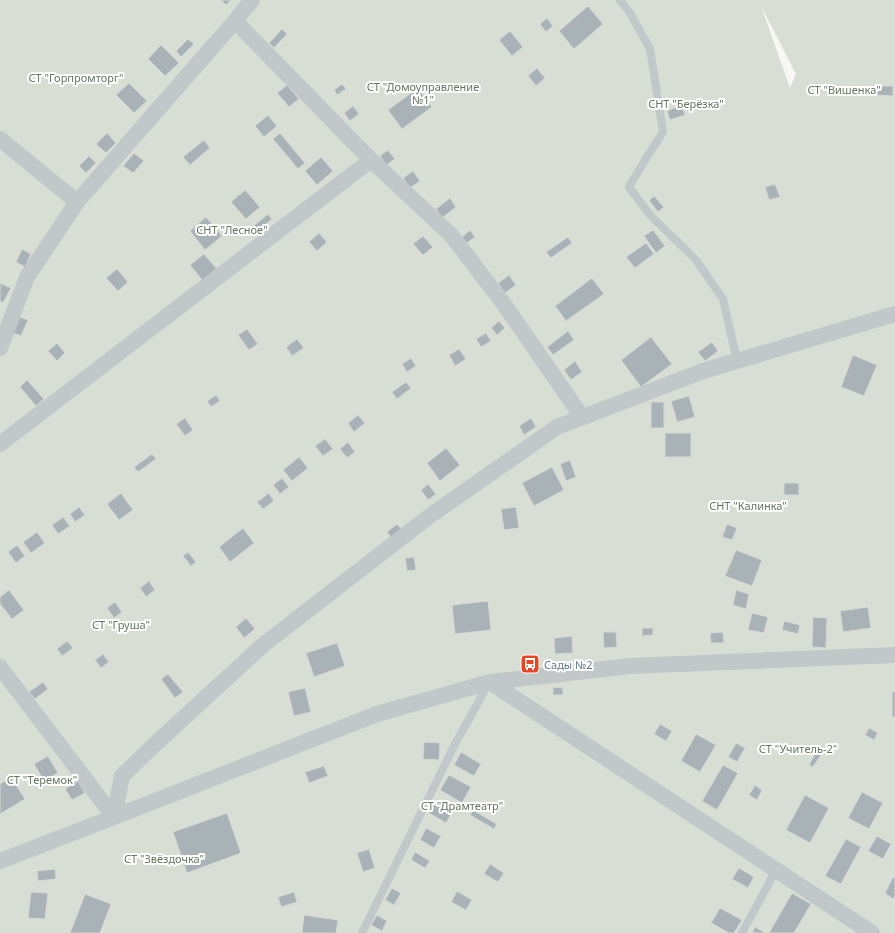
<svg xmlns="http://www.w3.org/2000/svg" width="895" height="933" font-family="'Noto Sans',sans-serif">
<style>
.green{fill:#d8ded4;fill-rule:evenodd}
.building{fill:#a8b2b7;stroke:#d8d8d6}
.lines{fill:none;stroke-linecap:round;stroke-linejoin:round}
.lane{stroke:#c2c7c9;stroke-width:8}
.street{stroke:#c2c7c9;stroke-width:16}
.labels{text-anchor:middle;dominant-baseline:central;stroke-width:4;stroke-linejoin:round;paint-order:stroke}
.park-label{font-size:11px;fill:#667760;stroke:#fff}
.poi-label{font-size:11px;fill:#657985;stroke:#fff;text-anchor:start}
</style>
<rect width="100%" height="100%" fill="#f7f7f3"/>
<!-- green -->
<path class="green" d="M0,0H895V933H0ZM761,6L796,74L790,88Z"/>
<!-- building -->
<path class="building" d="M221,0H231L226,5Z
M588,6L603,24L574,49L559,31Z
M547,18L553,26L546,32L540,24Z
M282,29L287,34L274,48L269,43Z
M510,31L523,47L512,56L499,40Z
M188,39L194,44L181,57L176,51Z
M161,45L179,63L165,76L148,59Z
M537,68L545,78L536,86L528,76Z
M129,83L147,101L134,113L116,95Z
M342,84L346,89L337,95L334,90Z
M287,85L299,99L289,107L277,93Z
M875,86H893V96L875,95Z
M418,88L432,107L402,129L388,110Z
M682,105L685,115L670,120L667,111Z
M353,106L359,114L350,121L344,113Z
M268,115L277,126L264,137L255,126Z
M107,133L116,143L106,153L96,144Z
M280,133L305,163L298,169L273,139Z
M204,140L210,148L190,165L183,157Z
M388,150L395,159L386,165L380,156Z
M134,153L144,161L133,173L123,166Z
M89,156L96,163L86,173L79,166Z
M321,157L333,171L317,185L305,171Z
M413,171L420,181L410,188L403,178Z
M775,184L780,197L769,200L765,187Z
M245,190L260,207L246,219L231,202Z
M654,196L664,207L658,212L649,200Z
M450,198L456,207L442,218L436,209Z
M268,214L272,219L256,233L251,228Z
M206,217L222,236L205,250L190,231Z
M470,230L475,237L467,243L462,237Z
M653,230L665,246L656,253L644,236Z
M319,233L327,242L317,251L309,242Z
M423,236L433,247L423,255L413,244Z
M568,237L572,243L551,258L546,252Z
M646,243L654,254L635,268L626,257Z
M22,249L31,254L25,267L16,262Z
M204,254L217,269L203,281L190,265Z
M117,269L128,282L118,291L106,278Z
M509,275L516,285L505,293L498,283Z
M592,278L604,294L566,321L555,306Z
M0,283L11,288L3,303L0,301Z
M20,317L28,320L21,336L13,333Z
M499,321L505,328L497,335L491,328Z
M247,329L258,344L249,350L238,335Z
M568,331L574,340L553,355L547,347Z
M486,333L491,341L481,347L476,339Z
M651,337L672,364L641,387L621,360Z
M297,339L304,348L292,356L286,347Z
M712,342L718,351L705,361L698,352Z
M57,343L65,353L57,361L48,351Z
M459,349L466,359L455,366L449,355Z
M853,355L877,365L864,396L841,387Z
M411,358L416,366L407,372L402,364Z
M575,361L582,372L571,380L564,370Z
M27,380L44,399L36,406L20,387Z
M406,382L411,388L397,399L392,392Z
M216,395L220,401L211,407L207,401Z
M689,396L695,417L677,422L671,401Z
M651,402H664V428H651Z
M358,415L365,423L354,432L348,423Z
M185,418L193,430L185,436L176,424Z
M531,418L536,427L524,435L519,426Z
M665,433H691V457H665Z
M325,439L333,449L323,456L315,446Z
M348,442L355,452L347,458L340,449Z
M446,448L460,465L440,481L427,463Z
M152,454L156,459L138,472L134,467Z
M299,457L308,468L292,481L283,470Z
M570,460L576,477L566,481L560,464Z
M552,467L564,490L534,506L522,483Z
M282,478L289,487L280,494L273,485Z
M784,483H799V495H784Z
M428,484L436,494L428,500L421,490Z
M121,493L133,510L119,520L107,504Z
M269,493L274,501L263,509L257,502Z
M79,507L85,515L75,522L70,514Z
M516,507L519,528L504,530L501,509Z
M63,517L70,526L58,534L52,525Z
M397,524L403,531L392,539L387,532Z
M727,524L737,528L732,540L722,537Z
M243,528L254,543L230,562L219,547Z
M37,532L45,543L31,553L23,542Z
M17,545L25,556L16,563L8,552Z
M736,550L762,560L752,586L725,576Z
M188,552L196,562L191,566L183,556Z
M414,557L416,570L407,571L405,558Z
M149,581L155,590L146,597L140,588Z
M9,590L24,610L12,619L0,604V597Z
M736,590L749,594L746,609L733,605Z
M488,601L491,630L455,634L452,605Z
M115,602L122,612L114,618L107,608Z
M868,607L871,628L843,632L840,611Z
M752,613L768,617L764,633L748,630Z
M813,617L827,618L826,648L812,647Z
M246,618L255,629L244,638L236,627Z
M784,621L800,625L798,634L782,630Z
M642,628H653V635L642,636Z
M603,632H616L617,647L604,648Z
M723,632L724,643H711L710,633Z
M572,636L573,653L555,654L554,638Z
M67,641L73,648L62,656L57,649Z
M337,643L345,666L314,677L306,653Z
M103,654L109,662L101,668L95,660Z
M168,674L183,692L175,698L161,679Z
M43,682L48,689L35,699L29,692Z
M553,687L563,688V695H553Z
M305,688L311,712L294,716L288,692Z
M892,692H895V717H892Z
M660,724L672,731L666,741L654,734Z
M869,728L878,733L874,740L865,735Z
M696,734L716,745L700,772L681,761Z
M424,742L440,743L439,760L423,759Z
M736,743L745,748L737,762L728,757Z
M461,752L481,764L474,776L454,765Z
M816,752L821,755L813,767L809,765Z
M48,756L58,773L44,781L34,764Z
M723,765L738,773L717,810L702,801Z
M324,766L328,776L309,783L305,772Z
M449,775L471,787L462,803L440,790Z
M11,777L25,799L0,814V784Z
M78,781L85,793L72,800L65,789Z
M755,785L762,790L757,800L749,795Z
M862,792L883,803L869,829L848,818Z
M805,795L829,808L810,843L786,830Z
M437,799L454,809L446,823L429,813Z
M473,810L497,824L494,829L470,815Z
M227,813L241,853L187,873L173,832Z
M426,828L441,836L434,848L420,840Z
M877,836L891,844L883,859L868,851Z
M846,839L861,847L841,884L825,876Z
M369,849L375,868L363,872L357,853Z
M415,852L430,861L425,868L411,860Z
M490,864L504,873L498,882L484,874Z
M739,868L754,877L748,888L732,879Z
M55,869L56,879L38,881L37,871Z
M893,877L895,878V896L893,899L885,893Z
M392,888L401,893L394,905L385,900Z
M457,891L472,900L466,910L451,902Z
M31,892L48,893L45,919L28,918Z
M294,892L297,902L281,907L278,897Z
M792,893L811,904L794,933H769Z
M85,894L111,904L100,933H70Z
M720,908L742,920L734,933H729L711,923Z
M304,915L338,920L336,933H302Z
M377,915L387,921L382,931L371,925Z
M755,927L764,932L763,933H752Z"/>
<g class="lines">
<!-- lane -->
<path class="lane" d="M620,0L630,13L650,49L663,132L645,160L629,187L650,215L696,260L723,299L737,360
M362,933L456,742L489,683
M742,933L776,870"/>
<!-- street -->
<path class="street" d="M235,21L371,160L451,235L504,304L582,417
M0,139L77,202
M0,348L27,277L77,202L235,21L252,0
M0,444L371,160
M0,667L114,817
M490,682L872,933
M114,817L122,776L152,747L263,645L431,515L557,427L703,371L895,314
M0,861L114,817L377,714L490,682L631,666L895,655"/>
</g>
<!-- icons -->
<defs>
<g id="bus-square" transform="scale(1)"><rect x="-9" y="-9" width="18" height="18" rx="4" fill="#e74523" stroke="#fff"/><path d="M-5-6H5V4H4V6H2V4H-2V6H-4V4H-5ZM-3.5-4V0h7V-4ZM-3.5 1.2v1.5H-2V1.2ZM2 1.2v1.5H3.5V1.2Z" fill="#fff"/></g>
</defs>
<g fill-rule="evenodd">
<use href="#bus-square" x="530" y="664"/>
</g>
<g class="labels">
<!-- park labels -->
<g class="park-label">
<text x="76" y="77">СТ "Горпромторг"</text>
<text x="423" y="86">СТ "Домоуправление<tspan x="423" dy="13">№1"</tspan></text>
<text x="844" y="89">СТ "Вишенка"</text>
<text x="686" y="103">СНТ "Берёзка"</text>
<text x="232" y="229">СНТ "Лесное"</text>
<text x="748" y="505">СНТ "Калинка"</text>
<text x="121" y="624">СТ "Груша"</text>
<text x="798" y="748">СТ "Учитель-2"</text>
<text x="42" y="779">СТ "Теремок"</text>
<text x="462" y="805">СТ "Драмтеатр"</text>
<text x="164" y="858">СТ "Звёздочка"</text>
</g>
<!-- poi labels -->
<g class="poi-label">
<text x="544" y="664">Сады №2</text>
</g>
</g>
</svg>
